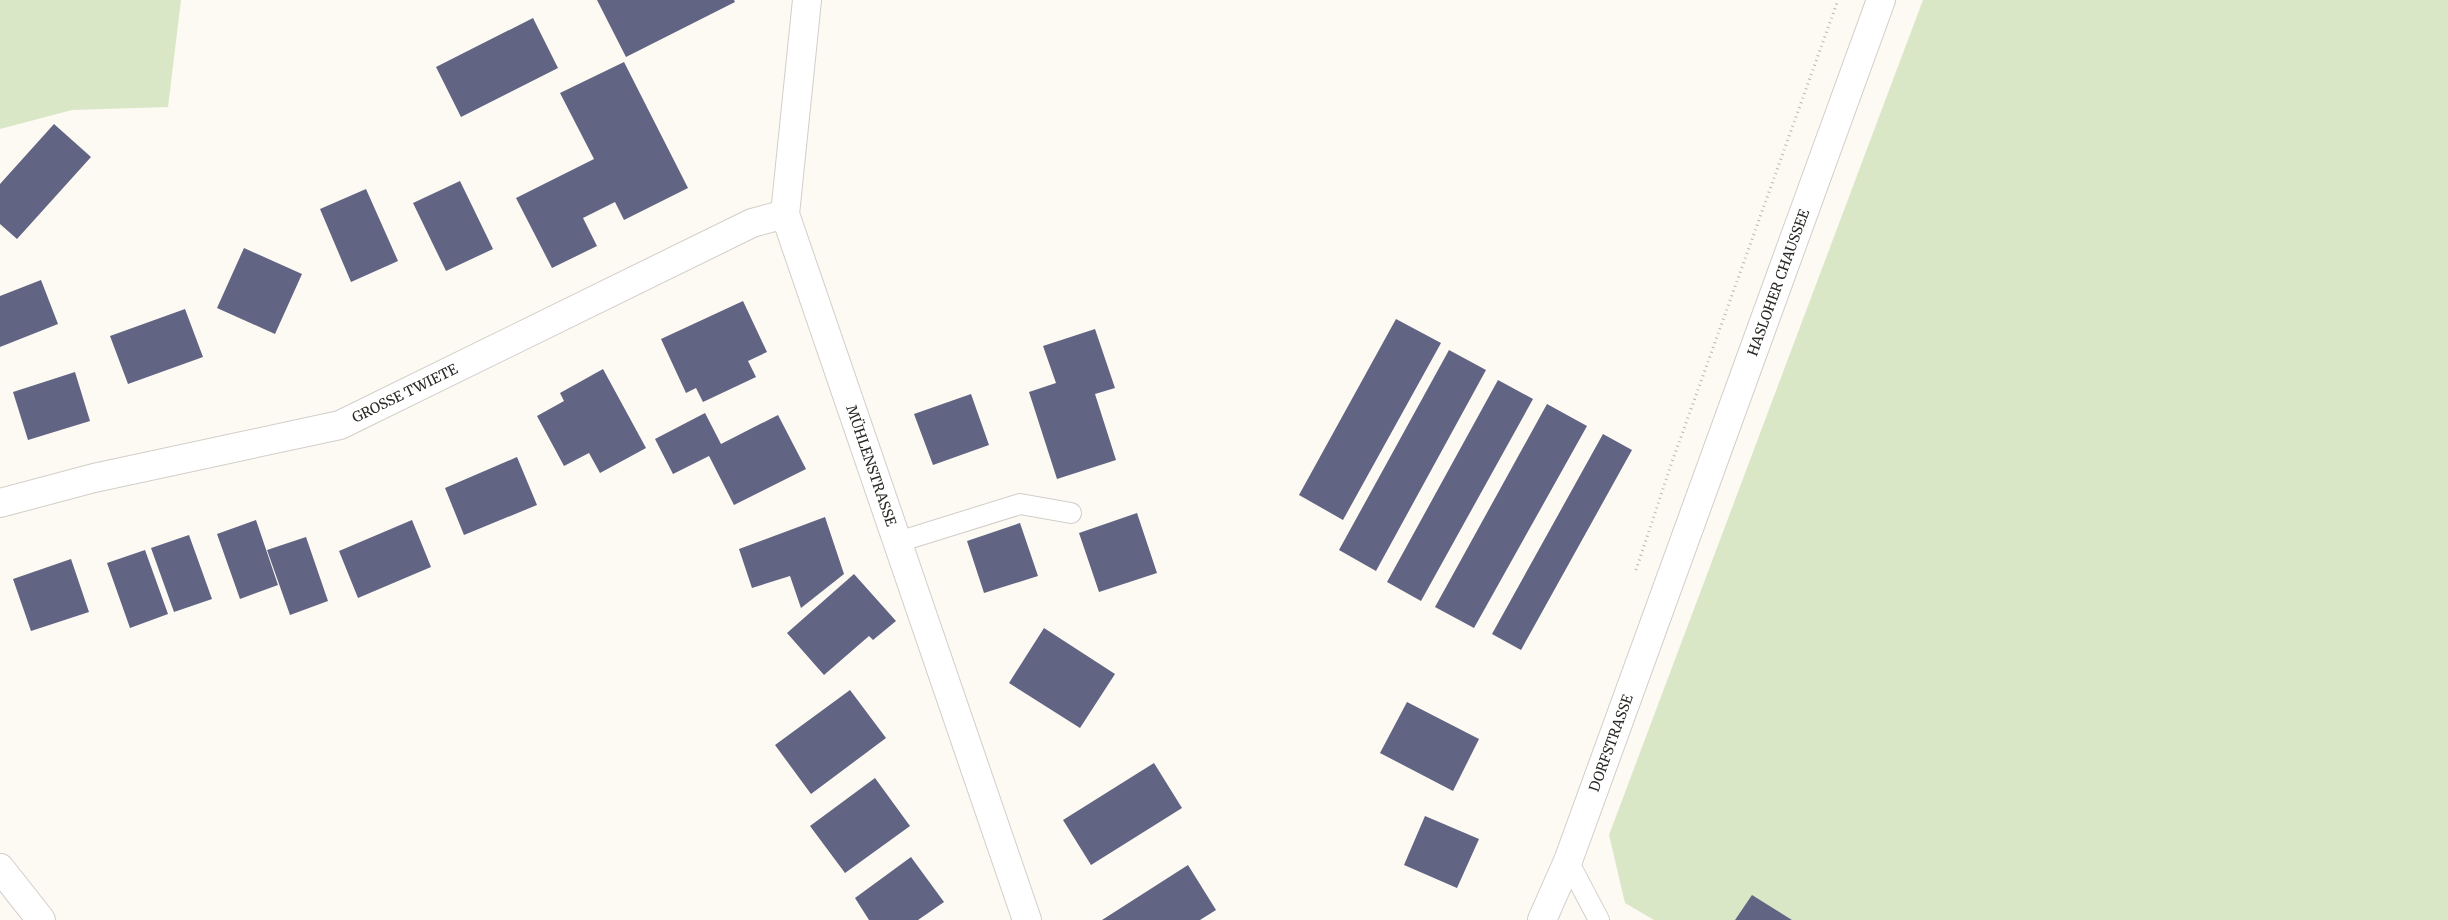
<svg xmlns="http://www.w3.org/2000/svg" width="2448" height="920" font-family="Merriweather,serif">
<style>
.green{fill:#d9e7c7}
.building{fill:#616482}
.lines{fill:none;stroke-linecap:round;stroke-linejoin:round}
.service-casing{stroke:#d2cec9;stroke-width:22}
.minor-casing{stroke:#d2cec9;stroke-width:30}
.secondary-casing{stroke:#d2cec9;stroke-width:30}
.path{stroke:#bbb8b3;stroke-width:3;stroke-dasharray:1 4;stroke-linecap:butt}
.service{stroke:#fff;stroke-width:20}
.minor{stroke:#fff;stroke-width:28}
.secondary{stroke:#fff;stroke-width:28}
.labels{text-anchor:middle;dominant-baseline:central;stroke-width:5;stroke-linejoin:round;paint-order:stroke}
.street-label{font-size:14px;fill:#2a2926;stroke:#fff}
</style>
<rect width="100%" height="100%" fill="#fdf9f3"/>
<!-- green -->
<path class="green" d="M0,0H181L168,107L72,110L0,129Z
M1923,0H2448V920H1654L1625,903L1609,835Z"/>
<!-- building -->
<path class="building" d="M597,0H734L735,2L626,57Z
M533,18L558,68L461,117L436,67Z
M624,62L688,188L624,220L615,202L583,218L597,246L552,268L516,198L594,159L560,93Z
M54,124L91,157L17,239L0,224V184Z
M460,181L493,249L446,271L413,203Z
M366,189L398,261L351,282L320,209Z
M244,248L302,274L275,334L217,308Z
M41,280L58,324L0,347V296Z
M743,301L767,352L748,361L756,377L703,402L696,388L686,393L661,339Z
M185,309L203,357L128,384L110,336Z
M1396,319L1441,343L1343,520L1299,495Z
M1095,329L1115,388L1095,394L1116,460L1057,479L1029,392L1056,383L1043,346Z
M1449,350L1486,370L1376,571L1339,550Z
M603,369L646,448L600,473L589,453L564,466L537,416L564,401L560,393Z
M75,372L90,421L28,440L13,392Z
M1498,380L1533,399L1421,601L1387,582Z
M971,394L989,445L933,465L914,414Z
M1547,404L1587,426L1474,628L1435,607Z
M705,413L721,444L778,415L806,469L734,505L709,456L673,474L655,439Z
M1603,434L1632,450L1521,650L1492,634Z
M517,457L537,505L464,535L445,488Z
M1137,513L1157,573L1099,592L1079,533Z
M825,517L844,574L801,608L790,576L752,588L739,549Z
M256,520L278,585L240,599L217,534Z
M412,520L431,567L358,598L339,551Z
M1020,523L1038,576L984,593L967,541Z
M189,535L212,599L174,612L151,548Z
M306,537L328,601L290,615L267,550Z
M145,550L168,614L130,628L107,563Z
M71,559L89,612L31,631L13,579Z
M854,574L896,621L873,640L869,636L824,675L787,633Z
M1044,628L1115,674L1080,728L1009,683Z
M850,690L886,738L811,794L775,745Z
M1407,702L1479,739L1453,791L1380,753Z
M1154,763L1182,808L1091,865L1063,820Z
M875,778L910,826L845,873L810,826Z
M1425,816L1479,839L1457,888L1404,865Z
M911,857L944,902L918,920H869L855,898Z
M1188,865L1216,910L1200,920H1102Z
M1752,895L1792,920H1735Z"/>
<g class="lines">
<!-- service casing -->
<g class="service-casing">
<path id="service" d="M898,542L1020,504L1071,513
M1568,861L1599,920"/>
</g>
<!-- minor casing -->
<g class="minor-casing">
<g id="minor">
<path id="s1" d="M807,0L785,214L1027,920"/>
<path id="s2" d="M0,503L94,478L340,425L752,223L785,214"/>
<path d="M0,868L41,920"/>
</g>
</g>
<!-- secondary casing -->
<g class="secondary-casing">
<g id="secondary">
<path id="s3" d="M1542,920L1568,861L1881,0"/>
</g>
</g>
<!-- path -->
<path class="path" d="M1636,570L1672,462L1838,0"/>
<!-- service -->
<use href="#service" class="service"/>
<!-- minor -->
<use href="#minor" class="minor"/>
<!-- secondary -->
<use href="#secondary" class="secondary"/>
</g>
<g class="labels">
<!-- street labels -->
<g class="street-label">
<text stroke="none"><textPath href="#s3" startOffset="680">HASLOHER CHAUSSEE</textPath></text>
<text stroke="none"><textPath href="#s2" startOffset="421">GROSSE TWIETE</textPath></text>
<text stroke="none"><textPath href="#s1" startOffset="481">MÜHLENSTRASSE</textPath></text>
<text stroke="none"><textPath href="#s3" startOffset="190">DORFSTRASSE</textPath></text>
</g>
</g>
</svg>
